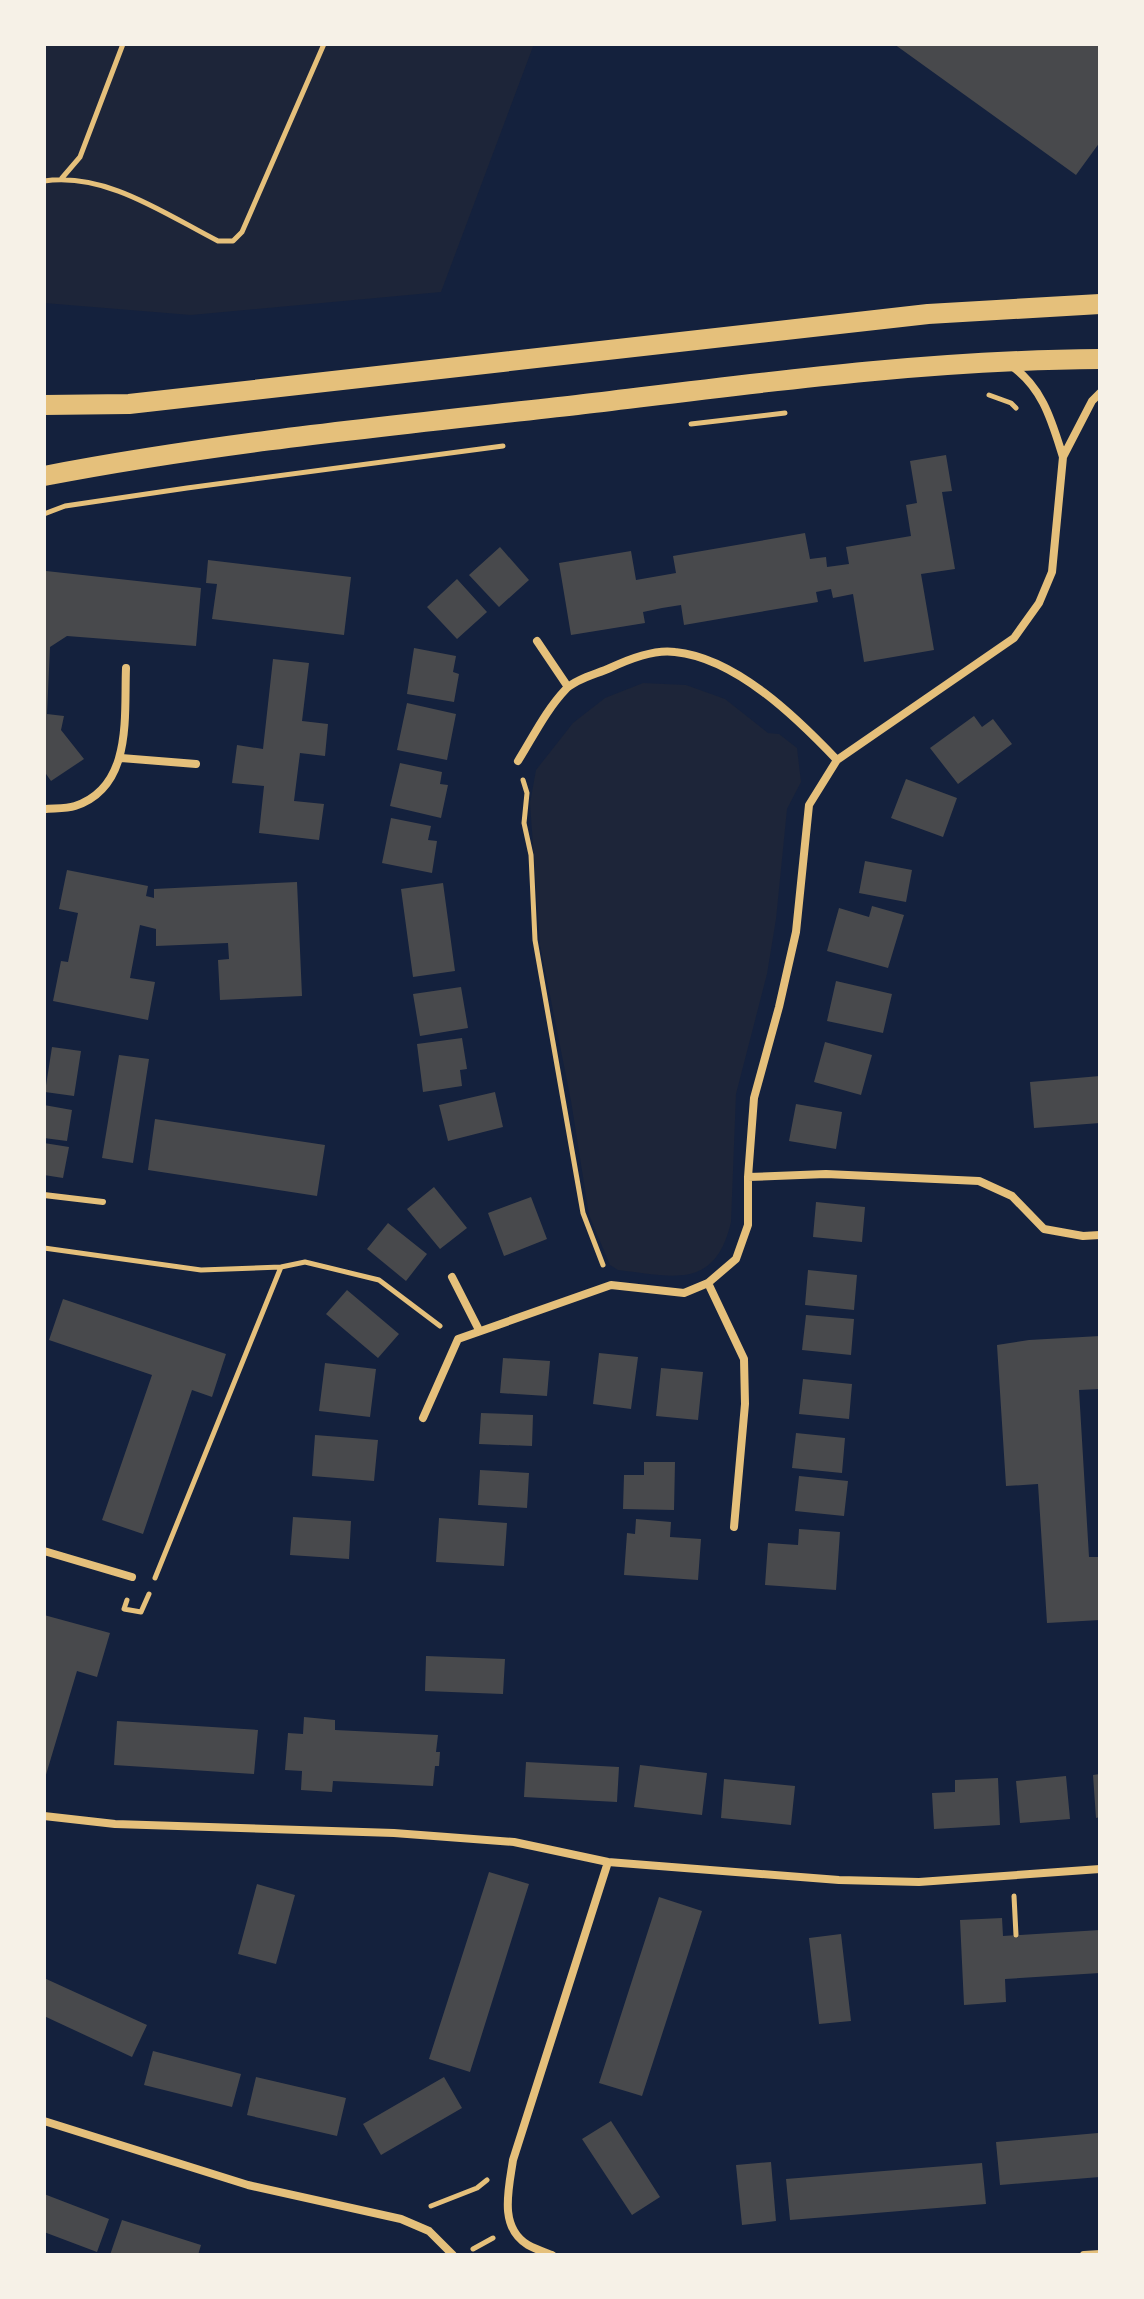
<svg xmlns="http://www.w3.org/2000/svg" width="1144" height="2299" font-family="Figtree,sans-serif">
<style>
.green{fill:#1d2539}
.building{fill:#48494c}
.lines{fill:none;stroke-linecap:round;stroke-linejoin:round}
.path{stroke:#e5c07b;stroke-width:5}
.service{stroke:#e5c07b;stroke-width:6}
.minor{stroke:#e5c07b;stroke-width:8}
.primary{stroke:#e5c07b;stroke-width:20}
</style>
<rect width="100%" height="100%" fill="#14213d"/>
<!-- green -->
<path class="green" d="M44,44H534L441,292L191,315L44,303Z
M643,683L686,685L725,699L768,733L779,734L797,748L801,782L787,809L776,919L767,974L736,1094L731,1222C715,1291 672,1276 618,1270L610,1265L589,1215L571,1101L540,945L530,803L536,770L573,723L605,698Z"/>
<!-- building -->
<path class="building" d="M894,44H1100V142L1076,175Z
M946,455L952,491L942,492L955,569L921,574L934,650L864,662L853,594L833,598L831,589L816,592L818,602L684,625L681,605L662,608L643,612L645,623L571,635L559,563L631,551L636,580L676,573L673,556L805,533L810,559L826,557L827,567L849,564L846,547L911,536L906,505L917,503L910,461Z
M500,547L529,580L499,607L469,575Z
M208,560L351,577L344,635L212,619L217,584L206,583Z
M46,571L201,588L196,646L67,636L50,647L47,714L64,716L61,730L84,759L51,781L44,771Z
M457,579L487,612L457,639L427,607Z
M414,648L456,656L453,672L459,674L454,702L407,694Z
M273,659L309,663L302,721L328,724L325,756L300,753L294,801L324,804L319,840L259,833L264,786L232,783L237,745L263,749Z
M407,703L456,714L447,760L397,750Z
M974,716L982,727L993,719L1012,744L958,784L930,748Z
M400,763L442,772L440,784L448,785L441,818L390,806Z
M906,779L957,798L943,837L891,818Z
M391,818L431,826L428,840L437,841L432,873L382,863Z
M865,861L912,870L906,902L859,893Z
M67,870L148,886L146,896L154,898V889L297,882L302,996L220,1000L218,960L229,959L228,943L156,946V929L140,925L130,978L155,982L148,1020L53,1001L61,961L68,962L78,913L59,909Z
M443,883L455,971L413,977L401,889Z
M872,906L904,915L888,968L827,951L839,908L869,917Z
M836,981L892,994L883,1033L827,1021Z
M461,987L468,1028L420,1036L413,994Z
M462,1038L467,1069L460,1070L462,1086L423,1092L417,1044Z
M825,1042L872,1055L861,1095L814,1082Z
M52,1047L81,1051L74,1096L45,1092Z
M119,1055L149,1059L133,1163L102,1158Z
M1100,1076V1123L1034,1128L1030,1082Z
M495,1092L503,1127L448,1141L439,1105Z
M796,1104L842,1112L836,1149L789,1141Z
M44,1105L72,1110L67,1141L44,1138Z
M155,1119L325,1145L317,1196L148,1170Z
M44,1143L69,1147L63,1178L44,1175Z
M434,1187L467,1228L440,1249L407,1209Z
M531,1197L547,1239L504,1256L488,1213Z
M816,1202L865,1207L862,1242L813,1237Z
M388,1223L427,1254L406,1281L367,1249Z
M808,1270L857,1275L854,1310L805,1305Z
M347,1290L399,1334L378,1358L326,1314Z
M63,1299L226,1354L212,1397L192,1390L143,1534L102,1520L152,1375L49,1340Z
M806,1315L854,1319L851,1355L802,1350Z
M1100,1336V1389L1079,1390L1089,1557H1100V1620L1047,1623L1038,1484L1006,1486L997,1345L1029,1340Z
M599,1353L638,1357L631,1409L593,1404Z
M503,1358L550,1361L547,1396L500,1393Z
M325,1363L376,1369L370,1417L319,1411Z
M661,1368L703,1372L698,1420L656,1416Z
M803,1379L852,1384L849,1419L799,1414Z
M481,1413L533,1415L532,1446L479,1444Z
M796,1433L845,1438L842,1473L792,1468Z
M315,1435L378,1440L374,1481L312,1476Z
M644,1462H675L674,1510L623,1509L624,1475H644Z
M480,1470L529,1473L527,1508L478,1505Z
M799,1476L848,1481L844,1516L795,1511Z
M293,1517L351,1521L349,1559L290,1555Z
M439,1518L507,1523L504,1566L436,1562Z
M636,1519L671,1522L670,1537L701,1539L698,1580L624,1575L627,1533L635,1534Z
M799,1529L840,1532L836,1590L765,1585L768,1543L798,1545Z
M44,1615L110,1633L97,1677L77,1671L45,1778Z
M426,1656L505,1659L503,1694L425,1691Z
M304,1717L335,1720V1730L438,1735L436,1752H440L439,1766H435L433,1786L333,1781L332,1792L301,1790L302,1771L285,1770L288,1733L303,1734Z
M117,1721L258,1730L254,1774L114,1765Z
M526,1762L619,1767L617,1802L524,1797Z
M640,1765L707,1773L702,1815L634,1807Z
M1100,1774V1817L1096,1818L1093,1775Z
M1066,1776L1070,1819L1020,1823L1016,1781Z
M998,1778L1000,1825L934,1829L932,1793L955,1792V1780Z
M724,1779L795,1786L791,1825L721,1818Z
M489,1872L529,1884L470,2072L429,2059Z
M257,1884L295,1895L276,1964L238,1954Z
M659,1897L702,1911L642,2096L599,2083Z
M1002,1918L1003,1936L1100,1930V1973L1005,1979L1006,2002L964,2005L960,1920Z
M841,1934L851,2021L819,2024L809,1938Z
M44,1978L147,2025L132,2057L44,2016Z
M153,2051L241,2074L232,2107L144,2085Z
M256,2077L346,2098L337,2136L247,2115Z
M444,2077L462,2108L381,2155L363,2124Z
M611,2121L660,2197L632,2215L582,2139Z
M1098,2133H1100V2177L1000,2185L996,2142Z
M771,2162L776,2221L742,2225L736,2165Z
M982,2163L986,2204L790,2220L786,2179Z
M44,2194L109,2219L97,2252L44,2232Z
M122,2220L201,2245L198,2255H110Z"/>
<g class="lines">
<!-- path -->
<path class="path" d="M62,178L80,157L123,44
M44,181C106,172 165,214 218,241H233L242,232L324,44
M989,395L1011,403L1016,408
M691,424L785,413
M44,514L65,506L187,488L503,446
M523,780L527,793L524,823L531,855L535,940L583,1213L603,1265
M44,1248L201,1270L281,1267L305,1262L379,1280L440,1326
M155,1578L281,1267
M127,1600L124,1609L141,1612L149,1594
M1014,1896L1016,1935
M431,2206L477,2188L487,2180
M473,2249L493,2238"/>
<!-- service -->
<path class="service" d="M44,1195L103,1202"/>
<!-- minor -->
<path class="minor" d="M1010,365C1043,387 1052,422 1063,457L1092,401L1100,393
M537,641L568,687
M121,758L196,764
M518,761C533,737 546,710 566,689C576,679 597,674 610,668C629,659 655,649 675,652C736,658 797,718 837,760
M44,809C54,808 66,809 75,806C133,787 124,716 126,668
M748,1177L826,1174L979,1181L1012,1196L1044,1229L1083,1236L1100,1235
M452,1277L479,1330
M708,1283L744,1359L745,1404L734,1527
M423,1418L458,1339L611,1285L684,1293L708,1283L736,1259L748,1225V1177L754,1098L779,1007L796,932L809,805L837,760L1014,638L1039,603L1052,572L1063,457
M44,1551L132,1577
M44,1816L115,1824L394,1833L514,1842L608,1862L839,1880L919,1882L1100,1869
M44,2121L248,2185L401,2219L429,2231L453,2255
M552,2255C544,2252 535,2249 528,2245C498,2227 509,2188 513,2160L608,1862
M1084,2255L1100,2254"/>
<!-- primary -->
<path class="primary" d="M44,405L129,404L928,314L1100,304
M44,476C220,442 399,425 577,405C751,384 924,360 1100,359"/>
</g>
<!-- border -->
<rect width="1144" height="2299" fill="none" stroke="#f6f1e7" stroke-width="92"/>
</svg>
